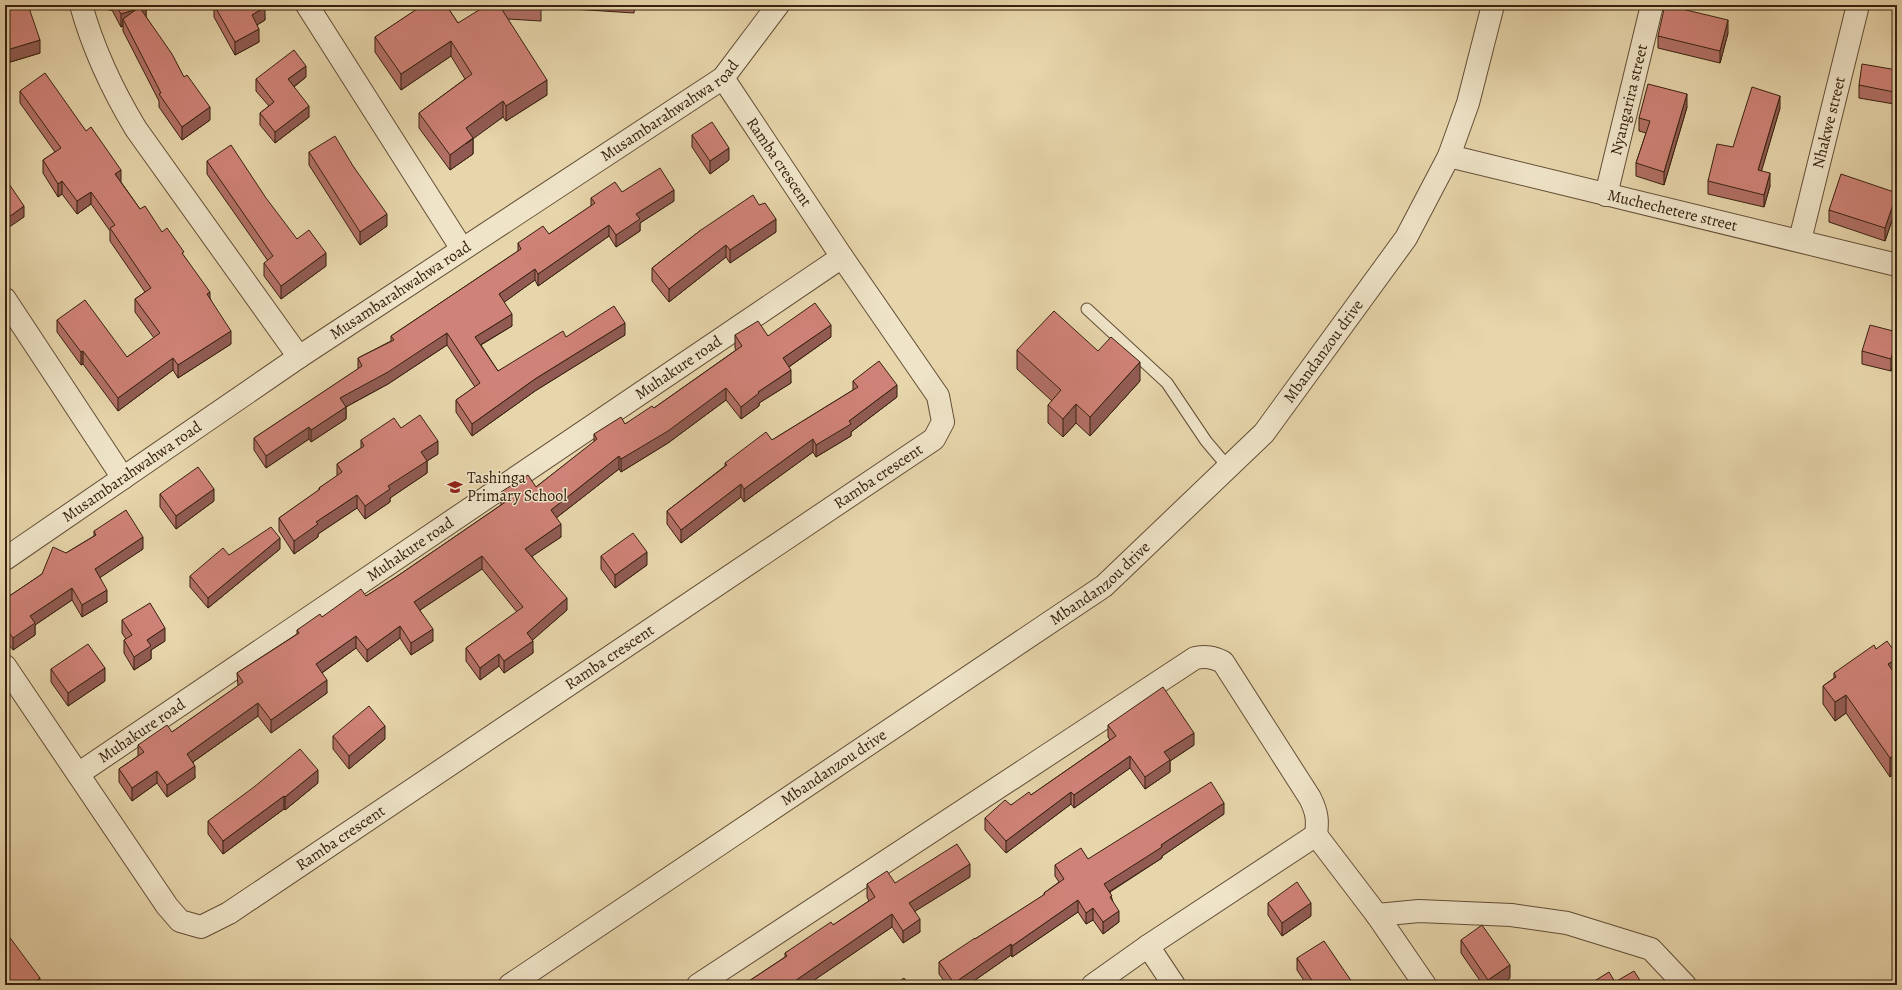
<svg xmlns="http://www.w3.org/2000/svg" width="1902" height="990" font-family="Alegreya,serif">
<style>
.lines{fill:none;stroke-linecap:round;stroke-linejoin:round}
.service-casing{stroke:#634e36;stroke-width:13}
.minor-casing{stroke:#634e36;stroke-width:24}
.tertiary-casing{stroke:#634e36;stroke-width:24}
.service{stroke:#efe4c8;stroke-width:11}
.minor{stroke:#efe4c8;stroke-width:22}
.tertiary{stroke:#efe4c8;stroke-width:22}
.wall{fill:#b27066;stroke:#37210f}
.shaded-wall{fill:#915b53;stroke:#37210f}
.building{fill:#cf8277;stroke:#37210f}
.labels{text-anchor:middle;dominant-baseline:central;stroke-width:3;stroke-linejoin:round;paint-order:stroke}
.street-label{font-size:16px;fill:#37210f;stroke:#efe4c8}
.poi-label{font-size:16px;fill:#37210f;stroke:#efe4c8;text-anchor:start}
</style>
<rect width="100%" height="100%" fill="#e7d5ab"/>
<filter id="stains"><feTurbulence type="fractalNoise" baseFrequency=".005" numOctaves="4"/><feColorMatrix values="0 0 0 0 .2 0 0 0 0 .09 0 0 0 0 .02 0 0 0 .5 -.17"/></filter>
<radialGradient id="worn" r=".72"><stop offset=".6" stop-color="#630" stop-opacity="0"/><stop offset="1" stop-color="#630" stop-opacity=".3"/></radialGradient>
<g class="lines">
<!-- service casing -->
<g class="service-casing">
<path id="service" d="M1087,309L1167,383L1206,441L1228,467"/>
</g>
<!-- minor casing -->
<g class="minor-casing">
<g id="minor">
<path d="M81,5C93,48 113,91 136,129L299,357"/>
<path d="M307,5L462,249"/>
<path id="s1" d="M1449,156L1897,265"/>
<path id="s2" d="M1606,195L1652,5"/>
<path id="s3" d="M1800,240L1858,5"/>
<path d="M5,299L123,478"/>
<path id="s4" d="M5,559L299,357L723,78L778,5"/>
<path id="s5" d="M5,666L167,906L180,921L201,927L229,913L934,439L943,422L938,396L842,257L723,78"/>
<path id="s6" d="M78,774L842,257"/>
<path d="M1377,915L1419,911L1511,915L1567,923L1651,949L1685,985"/>
<path d="M1148,946L1174,985"/>
<path d="M698,985L1195,658C1206,656 1213,657 1223,662L1310,798C1317,812 1318,820 1316,835L1377,915L1425,985"/>
<path d="M1093,985L1148,946L1316,835"/>
</g>
</g>
<!-- tertiary casing -->
<g class="tertiary-casing">
<g id="tertiary">
<path id="s7" d="M510,985L1104,586L1264,433L1406,238L1449,156L1468,103L1493,5"/>
</g>
</g>
<!-- service -->
<use href="#service" class="service"/>
<!-- minor -->
<use href="#minor" class="minor"/>
<!-- tertiary -->
<use href="#tertiary" class="tertiary"/>
</g>
<!-- wall -->
<path class="wall" d="M5,5L40,53L7,63L5,58Z
M107,5H146V17L210,120L182,140L159,107V101L123,31V26L121,27L112,10H109Z
M214,5H264L265,20L257,25L259,42L235,55L214,17Z
M414,5H446L458,23L500,6V5H635L634,13L541,7V21L508,19L547,95L506,121L503,117L473,138V154L450,170L419,128V113L465,79L451,56L401,90L375,52V37L416,10L414,6Z
M1889,5H1897V10L1889,7Z
M1728,33L1720,63L1658,48V36Z
M1897,70V90L1894,104L1859,98V85Z
M306,77L294,87L309,117L275,143L260,125V113L269,106L256,91V79Z
M20,91L121,182L140,209L184,256L210,298L231,344L178,378L173,370L118,411L83,364L81,365L57,332V320L127,357L154,338L135,312V299L145,292L110,241V231L91,204L77,214L62,194L58,197L43,173V160L55,152L20,103Z
M1687,107L1664,185L1636,176V163L1646,133L1639,131V118Z
M1780,108L1761,171L1770,186L1764,207L1708,194V181L1733,147Z
M692,135L729,160L710,174L692,147Z
M309,152L353,166L387,226L360,245L309,165Z
M207,161L297,239L326,266L281,299L264,276V263L268,261L207,174Z
M622,192L674,201L640,223V231L616,247L609,236L538,286L535,280L504,302L512,326L481,345L498,371L566,337L625,335L535,391L472,436L456,412V400L475,387L447,345L388,384L346,407V419L311,442L309,439L266,468L254,450V438L358,369V358L391,341V336L518,251V243L549,234L591,206V198Z
M1897,206L1885,241L1829,222V210Z
M701,230L776,232L730,263L726,257L669,302L652,281V268Z
M1897,332L1891,371L1862,364V351Z
M735,335L831,337L789,367L791,383L759,403V406L741,419L726,400L668,443L621,472L619,469L556,518L561,537L532,556L567,610L532,640L533,653L504,673L499,666L480,680L466,661V648L517,612L482,569L420,610L433,641L411,655L400,638L367,662L356,648L322,673L327,693L271,733L258,716L193,762L195,778L167,797L157,783L132,801L119,782V769L138,756V745L172,732L238,686L237,673L297,634V630L322,617L366,596L396,577L501,505V492L536,487L594,442V434L625,424L654,408L736,350L735,348Z
M1017,350L1098,351L1140,381L1090,436L1076,423L1063,437L1048,423V405L1052,401L1017,369Z
M853,381L897,397L851,432V436L816,457L813,452L744,502L741,497L681,543L667,524V511L725,466V463L772,440L853,390Z
M401,428L438,454L427,461V473L390,498V502L365,519L357,508L318,534V537L294,554L279,531V518L319,490V488L337,476V464L361,448V440Z
M160,494L214,501L176,529L160,507Z
M94,531L143,549L100,577L107,602L82,617L72,600L35,625V635L13,650L5,639V599L42,574L66,553L94,536Z
M280,549L208,608L190,587V576L229,555Z
M601,556L647,565L615,588L601,569Z
M122,620L165,641L151,650V659L134,670L124,653V640L126,639L122,633Z
M1876,649L1897,655L1890,777L1846,713L1835,721L1823,704V686L1834,678V673Z
M51,669L105,681L68,706L51,682Z
M1108,725L1194,745L1170,761V772L1145,789L1130,768L1074,808L1071,804L1006,853L985,830V818L1031,795L1110,740L1108,737Z
M333,736L385,739L349,769L333,749Z
M318,783L285,810L284,809L223,854L208,834V821Z
M1224,814L1162,856V858L1110,892L1119,922L1103,934L1093,920L1086,924L1078,912L1012,957L1011,955L968,985H947L939,974V962L1044,895V893L1059,882L1055,876V865L1088,859Z
M970,877L915,911L920,932L903,943L892,927L807,985H743L785,957V953L833,925L869,901L867,897V884L895,883Z
M1268,903L1311,916L1282,936L1268,915Z
M1461,940L1510,978L1500,985H1483L1461,953Z
M1297,958L1354,985H1307L1297,970Z"/>
<!-- shaded-wall -->
<path class="shaded-wall" d="M109,5H112V10H109Z
M146,6V18L140,8Z
M265,7V20L252,28V15Z
M137,9L123,19V26L121,27V14Z
M1728,20V33L1720,63V51Z
M259,29V42L235,55V42Z
M40,40V53L7,63V50Z
M451,41V56L401,90V74Z
M306,66V77L288,91V79Z
M1897,77V90L1894,104V92Z
M547,80V95L506,121V106Z
M1687,94V107L1664,185V172Z
M1780,96V108L1758,183V170Z
M503,101V117L466,144V128Z
M309,106V117L275,143V132Z
M210,107V120L182,140V127Z
M473,138V154L450,170V155Z
M729,148V160L710,174V161Z
M121,170V183L115,174Z
M1770,173V186L1764,207V195Z
M62,181V194L58,197V184Z
M674,190V201L640,223V231L616,247V235L636,214Z
M91,192V204L77,214V201Z
M1897,193V206L1885,241V228Z
M24,206V217L5,230V220Z
M387,214V226L360,245V232Z
M776,219V232L730,263V250Z
M609,225V236L538,286V274Z
M726,245V257L669,302V289Z
M326,253V266L281,299V286Z
M535,269V280L499,306V294Z
M210,292V305L207,294Z
M512,314V326L475,348V337Z
M625,323V335L535,391L472,436V424L535,379Z
M831,325V337L783,371V358Z
M231,331V344L178,378V365Z
M447,333V345L388,384L340,410V398Z
M1897,336V349L1891,371V359Z
M83,351V364L81,365V352Z
M173,358V370L118,411V398Z
M1140,362V381L1090,436V417Z
M791,370V383L759,403V406L741,419V407L758,392Z
M897,385V397L851,432V436L816,457V445L849,421Z
M726,388V400L668,443L621,472V459Z
M1076,404V423L1063,437V419Z
M346,407V419L311,442V430Z
M309,427V439L266,468V456Z
M813,439V452L744,502V489Z
M438,441V454L427,461V473L390,498V502L365,519V506L388,486L421,452Z
M619,456V469L551,522V510Z
M741,484V497L681,543V530Z
M214,489V501L176,529V516Z
M357,495V508L318,534V537L294,554V541L316,522Z
M561,524V537L525,561V549Z
M143,537V549L95,581V569Z
M280,538V549L208,608V598Z
M647,552V565L615,588V575Z
M482,556V569L414,614V602Z
M72,588V600L35,625V635L13,650V638L30,616Z
M107,590V602L82,617V605Z
M567,598V610L527,645V633Z
M400,626V638L367,662V650Z
M165,628V641L151,650V659L134,670V657L147,640Z
M433,629V641L411,655V643Z
M356,636V648L316,677V664Z
M533,641V653L504,673V661Z
M499,654V666L480,680V668Z
M1897,659V678L1888,664Z
M105,668V681L68,706V693Z
M327,680V693L271,733V720Z
M1846,695V713L1835,721V702Z
M258,703V716L187,766V754Z
M385,726V739L349,769V756Z
M1194,733V745L1170,761V772L1145,789V777L1164,752Z
M1897,753V772L1890,777V758Z
M1130,756V768L1074,808V795Z
M195,766V778L167,797V785Z
M318,770V783L285,810V797Z
M157,771V783L132,801V788Z
M1071,792V804L1006,853V841Z
M284,796V809L223,854V841Z
M1224,803V814L1162,856V858L1104,895V884L1161,845Z
M970,864V877L909,915V903Z
M1078,900V912L1012,957V946Z
M1311,903V916L1282,936V923Z
M1093,908V920L1086,924V913Z
M1119,911V922L1103,934V922Z
M892,914V927L807,985H789Z
M920,919V932L903,943V931Z
M1011,944V955L968,985H954V983Z
M1510,965V978L1500,985H1488V980Z
M40,978V985H31Z"/>
<!-- building -->
<path class="building" d="M5,5H28L40,40L7,50L5,45Z
M116,5H146V6L140,8L172,54L184,77L187,75L210,107L182,127L159,94L161,93L123,19L137,9L121,14Z
M214,5H264L265,7L252,15L259,29L235,42Z
M423,5H446L458,23L487,5H499L547,80L506,106L503,101L466,128L473,138L450,155L419,113L472,74L451,41L401,74L375,37Z
M1665,5L1728,20L1720,51L1658,36Z
M294,50L306,66L288,79L309,106L275,132L260,113L274,102L256,79Z
M1862,64L1897,70V77L1894,92L1859,85Z
M45,73L86,131L91,127L121,170L115,174L140,209L145,206L162,232L167,228L184,252L182,253L210,292L207,294L231,331L178,365L173,358L118,398L83,351L81,352L57,320L85,300L127,357L160,333L135,299L151,288L110,228L115,225L91,192L77,201L62,181L58,184L43,160L61,148L20,91Z
M1648,84L1687,94L1664,172L1636,163L1650,121L1639,118Z
M1752,87L1780,96L1758,170L1770,173L1764,195L1708,181L1717,144L1733,147Z
M712,122L729,148L710,161L692,135Z
M335,136L353,166L387,214L360,232L309,152Z
M231,145L266,198L297,239L309,230L326,253L281,286L264,263L273,256L207,161Z
M660,168L674,190L636,214L640,219L616,235L609,225L538,274L535,269L499,294L512,314L475,337L498,371L563,331L566,337L614,306L625,323L535,379L472,424L456,400L480,383L447,333L388,372L340,398L346,407L311,430L309,427L266,456L254,438L362,366L358,358L394,340L391,336L521,249L518,243L543,226L549,234L595,203L591,198L615,182L622,192Z
M1841,174L1897,193L1885,228L1829,210Z
M5,178L24,206L5,220Z
M753,195L759,205L765,203L776,219L730,250L726,245L669,289L652,268L701,230Z
M815,303L831,325L783,358L791,370L758,392L759,393L741,407L726,388L668,431L621,459L619,456L551,510L561,524L525,549L567,598L527,633L533,641L504,661L499,654L480,668L466,648L523,607L482,556L414,602L433,629L411,643L400,626L367,650L356,636L316,664L327,680L271,720L258,703L187,754L195,766L167,785L157,771L132,788L119,769L144,752L138,745L167,725L172,732L243,682L237,673L299,633L297,630L320,614L322,617L361,589L366,596L396,577L507,501L501,492L528,475L536,487L597,439L594,434L621,417L625,424L652,406L654,408L742,346L735,335L758,321L768,336Z
M1054,311L1098,351L1111,337L1140,362L1090,417L1076,404L1063,419L1048,405L1061,390L1017,350Z
M1870,325L1897,332V336L1891,359L1862,351Z
M879,361L897,385L849,421L851,424L816,445L813,439L744,489L741,484L681,530L667,511L727,465L725,463L766,432L772,440L858,387L853,381Z
M420,415L438,441L421,452L427,461L388,486L390,489L365,506L357,495L316,522L318,524L294,541L279,518L320,489L319,488L342,472L337,464L364,446L361,440L394,418L401,428Z
M198,467L214,489L176,516L160,494Z
M126,510L143,537L95,569L107,590L82,605L72,588L30,616L35,623L13,638L5,627V599L42,574L53,547L66,553L96,535L94,531Z
M271,527L280,538L208,598L190,576L223,548L229,555Z
M633,533L647,552L615,575L601,556Z
M150,603L165,628L147,640L151,646L134,657L124,640L132,635L122,620Z
M1887,641L1897,655V659L1888,664L1897,677V753L1890,758L1846,695L1835,702L1823,686L1836,677L1834,673L1874,645L1876,649Z
M88,644L105,668L68,693L51,669Z
M1163,687L1194,733L1164,752L1170,760L1145,777L1130,756L1074,795L1071,792L1006,841L985,818L1005,800L1011,805L1029,792L1031,795L1116,736L1108,725Z
M369,706L385,726L349,756L333,736Z
M300,749L318,770L285,797L284,796L223,841L208,821L254,787Z
M1211,782L1224,803L1161,845L1162,847L1104,884L1112,896L1110,897L1119,911L1103,922L1093,908L1086,913L1078,900L1012,946L1011,944L954,983L939,962L975,938V939L1045,894L1044,893L1064,879L1055,865L1081,848L1088,859Z
M957,844L970,864L909,903L920,919L903,931L892,914L789,985H743L787,956L785,953L831,922L833,925L875,897L867,884L887,871L895,883Z
M1297,882L1311,903L1282,923L1268,903Z
M1482,925L1510,965L1488,980L1461,940Z
M5,931L40,978L31,985H5Z
M1324,941L1354,985H1315L1297,958Z
M1634,971L1643,985H1588L1609,972L1615,982Z
M904,978L909,985H894Z"/>
<!-- icons -->
<defs>
<g id="school-bare" transform="scale(1.2)"><path d="M0-5L7-2L0 1L-7-2ZM-4 1L0 2.5L4 1V4Q0 6-4 4Z" fill="#8f2418" stroke="#efe4c8" stroke-width="2.5" paint-order="stroke"/></g>
</defs>
<g fill-rule="evenodd">
<use href="#school-bare" x="455" y="487"/>
</g>
<g class="labels">
<!-- street labels -->
<g class="street-label">
<text stroke="none"><textPath href="#s2" startOffset="98">Nyangarira street</textPath></text>
<text stroke="none"><textPath href="#s4" startOffset="802">Musambarahwahwa road</textPath></text>
<text stroke="none"><textPath href="#s3" startOffset="121">Nhakwe street</textPath></text>
<text transform="translate(779 162) rotate(56)">Ramba crescent</text>
<text stroke="none"><textPath href="#s1" startOffset="230">Muchechetere street</textPath></text>
<text stroke="none"><textPath href="#s4" startOffset="478">Musambarahwahwa road</textPath></text>
<text stroke="none"><textPath href="#s7" startOffset="1038">Mbandanzou drive</textPath></text>
<text stroke="none"><textPath href="#s6" startOffset="725">Muhakure road</textPath></text>
<text stroke="none"><textPath href="#s4" startOffset="154">Musambarahwahwa road</textPath></text>
<text stroke="none"><textPath href="#s5" startOffset="1145">Ramba crescent</textPath></text>
<text stroke="none"><textPath href="#s6" startOffset="401">Muhakure road</textPath></text>
<text stroke="none"><textPath href="#s7" startOffset="714">Mbandanzou drive</textPath></text>
<text stroke="none"><textPath href="#s5" startOffset="821">Ramba crescent</textPath></text>
<text stroke="none"><textPath href="#s6" startOffset="77">Muhakure road</textPath></text>
<text stroke="none"><textPath href="#s7" startOffset="390">Mbandanzou drive</textPath></text>
<text stroke="none"><textPath href="#s5" startOffset="497">Ramba crescent</textPath></text>
</g>
<!-- poi labels -->
<g class="poi-label">
<text x="467" y="478">Tashinga<tspan x="467" dy="18">Primary School</tspan></text>
</g>
</g>
<!-- margin -->
<rect width="1902" height="990" fill="none" stroke="#e7d5ab" stroke-width="20"/>
<rect x="6" y="6" width="1890" height="978" fill="none" stroke="#37210f" stroke-width="2"/>
<rect x="10" y="10" width="1882" height="970" fill="none" stroke="#37210f"/>
<rect width="100%" height="100%" filter="url(#stains)"/>
<rect width="100%" height="100%" fill="url(#worn)"/>
</svg>
